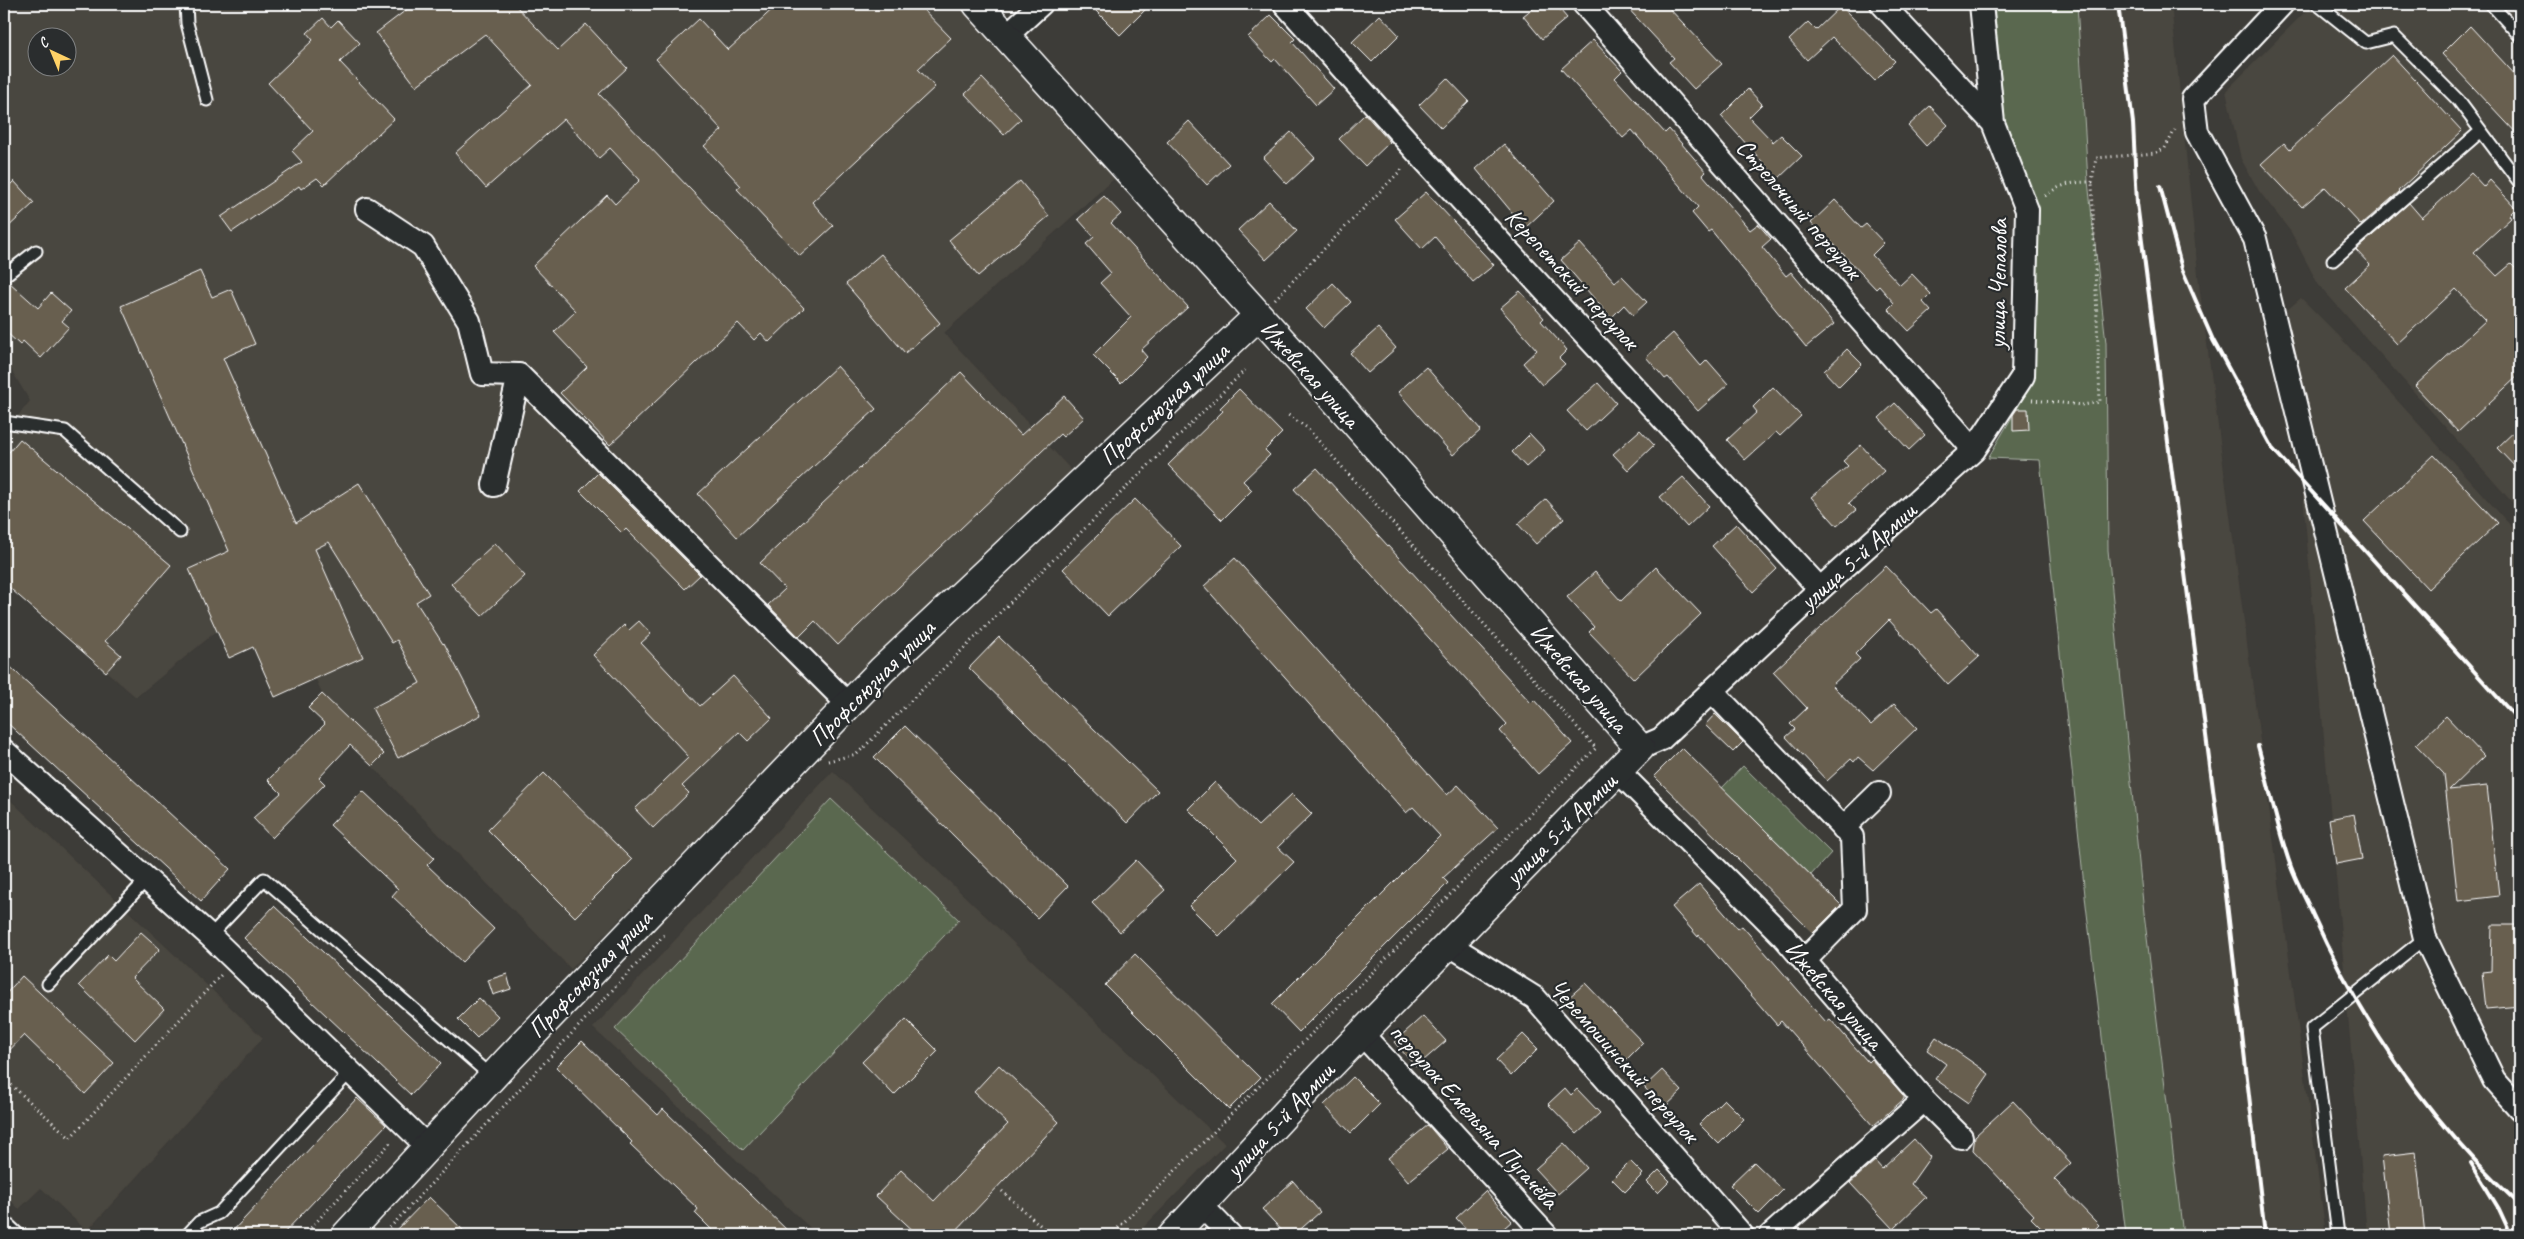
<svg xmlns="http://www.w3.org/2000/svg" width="2524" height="1239" font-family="Caveat,sans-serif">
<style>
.built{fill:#4a463f;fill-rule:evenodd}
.green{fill:#5a6850;stroke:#acb4a8}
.building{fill:#685f50;stroke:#fff}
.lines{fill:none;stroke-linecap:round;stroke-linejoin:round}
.lane-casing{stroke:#fff;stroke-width:15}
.street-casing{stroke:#fff;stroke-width:26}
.secondary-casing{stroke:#fff;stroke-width:31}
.path{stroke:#fff;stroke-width:3;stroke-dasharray:1 4;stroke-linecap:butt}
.lane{stroke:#2a2d2e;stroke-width:11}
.street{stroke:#2a2d2e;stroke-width:22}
.secondary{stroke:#2a2d2e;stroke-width:28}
.rail{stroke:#fff;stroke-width:4}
.labels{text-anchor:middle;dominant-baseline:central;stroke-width:4.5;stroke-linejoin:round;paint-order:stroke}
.street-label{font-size:25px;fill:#fff;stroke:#2a2d2e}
</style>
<rect width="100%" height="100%" fill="#3d3c38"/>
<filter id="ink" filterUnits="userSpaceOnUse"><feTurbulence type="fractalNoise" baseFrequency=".02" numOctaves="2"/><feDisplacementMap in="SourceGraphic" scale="10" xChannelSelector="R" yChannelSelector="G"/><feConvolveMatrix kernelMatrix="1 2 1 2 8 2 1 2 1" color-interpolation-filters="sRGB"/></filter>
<g filter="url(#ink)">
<!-- built -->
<path class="built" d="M15,4H962L1118,175L944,333L1073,472L809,726L571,969L372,766L384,754L322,694L316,679L275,697L253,647L229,658L217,631L136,697L4,583V433L30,401L4,358V19ZM38,38H68V68H38Z
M2077,4H2171L2199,284L2326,1235H2183L2144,913L2108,554L2106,343L2088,181Z
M2313,4H2520V511L2318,284L2291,232L2259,191L2241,159L2226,91Z
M2301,298L2339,336L2520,536V1235H2367L2287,310Z
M833,771L1225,1144L1136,1235H818L593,1028Z
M10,800L263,1038L87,1231L41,1188L19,1209L4,1194V806Z"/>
<!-- green -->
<path class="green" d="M1994,4H2077L2088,181L2106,343L2108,550L2144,913L2183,1235H2126L2086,905L2040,460L1988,458L2032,383L2039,208L2005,120Z
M1743,766L1831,853L1811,875L1722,788Z
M831,799L959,920L743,1150L615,1029Z"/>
<!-- building -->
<path class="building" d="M414,4H514L558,50L586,24L627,68L599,94L804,308L769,342L761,333L754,340L738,323L610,445L560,393L587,367L554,332L576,311L533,266L607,195L615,204L640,180L610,148L599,158L564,119L486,188L455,153L532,85L485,34L416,86L376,33Z
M778,4H918L951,38L918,69L935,87L812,202L833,226L800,256L737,189L741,186L704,146L722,130L656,59L699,19L728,50Z
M1089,4H1151L1120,35Z
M1538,4H1555L1567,18L1542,39L1523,16Z
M1624,4H1665L1722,64L1694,89L1669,62L1674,58Z
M1841,6L1895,61L1875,81L1832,37L1807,60L1789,40L1808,22L1816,30Z
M1271,15L1295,39L1292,42L1334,89L1316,105L1275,59L1272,62L1248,37Z
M1380,15L1399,35L1372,62L1352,42Z
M323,18L331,27L338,20L360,43L340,62L394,119L324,185L317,178L301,189L299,186L232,232L221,217L302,162L292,151L313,131L268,83L313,40L307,33Z
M2470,26L2520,80V137L2442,54Z
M1593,40L1622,71L1615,78L1665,133L1669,129L1706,172L1703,175L1750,230L1758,224L1771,239L1762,247L1786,276L1791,272L1834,324L1806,347L1711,230L1708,232L1692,213L1698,207L1632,130L1623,138L1561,69Z
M2392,55L2462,131L2398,191L2399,192L2361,225L2325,187L2302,207L2261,164L2284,143L2290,150Z
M982,78L1021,119L1004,135L965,94Z
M1447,78L1469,101L1441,128L1419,105Z
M1748,89L1762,104L1749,117L1773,142L1781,135L1802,156L1778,179L1721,116Z
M1930,106L1948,125L1926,146L1908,126Z
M1365,114L1390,142L1365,166L1339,139Z
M1189,121L1229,164L1207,185L1167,142Z
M1291,132L1315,158L1287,184L1263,158Z
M1504,144L1554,201L1525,228L1476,169Z
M2471,173L2484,187L2490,180L2516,208L2509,215L2511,218L2474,252L2497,276L2511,264L2520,273V374L2458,432L2415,386L2486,320L2456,289L2397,344L2345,288L2370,265L2356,250L2409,203L2422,218Z
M14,181L34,203L4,231V191Z
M1020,181L1049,216L978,276L949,240Z
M1426,192L1494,265L1473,282L1435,237L1422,249L1395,219Z
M1104,196L1121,214L1111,223L1188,307L1141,350L1147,357L1121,383L1093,355L1131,317L1100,283L1111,273L1086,244L1094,237L1078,219Z
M1835,200L1861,228L1866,224L1884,243L1872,255L1900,285L1912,274L1931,294L1923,302L1931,311L1909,331L1888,309L1894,303L1879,286L1876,289L1829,239L1827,241L1811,223Z
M1269,201L1297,231L1266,260L1238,230Z
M1580,243L1615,282L1622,276L1647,302L1633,315L1624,305L1611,318L1561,260Z
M881,254L940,323L905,353L846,284Z
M200,271L212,297L231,289L255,344L223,358L296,523L359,483L429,594L416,602L443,644L444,643L481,715L398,758L372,708L420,683L397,640L392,643L329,542L315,549L363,657L275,697L253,647L229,658L189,569L229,551L121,306Z
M9,282L38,308L51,293L71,311L62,321L69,327L41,358L23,341L20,345L4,330V283Z
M1333,283L1351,302L1324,328L1306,309Z
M1520,291L1544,318L1541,321L1567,350L1559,358L1565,364L1542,385L1523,363L1537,350L1500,308Z
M1378,328L1396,348L1368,373L1350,353Z
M1673,333L1701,366L1707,360L1728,384L1698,411L1668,377L1665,379L1646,357Z
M1847,349L1862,364L1839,387L1824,371Z
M837,366L876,409L737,537L698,494Z
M1426,367L1481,430L1453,455L1398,392Z
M961,372L1021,435L1064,396L1084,418L1063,437L1060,434L838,645L815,621L799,637L768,605L785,589L760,563Z
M1598,383L1616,403L1586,431L1567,411Z
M1773,387L1801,416L1780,436L1776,432L1745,460L1727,440L1757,412L1753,407Z
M1239,389L1282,433L1265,450L1270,455L1243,481L1252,490L1222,520L1168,465L1223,411L1220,408Z
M1895,403L1925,435L1909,450L1879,418Z
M2017,409H2028L2029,430L2013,431V415Z
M2520,426V472L2497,448Z
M1640,430L1654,445L1628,470L1613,454Z
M1530,434L1545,450L1526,467L1512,452Z
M20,439L171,565L105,641L121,655L106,672L4,583V458Z
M1861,445L1884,471L1849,503L1856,510L1837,526L1811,497L1848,466L1843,461Z
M2434,455L2498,523L2428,589L2364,521Z
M1317,468L1531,703L1534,700L1572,743L1538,774L1500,731L1507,724L1294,489Z
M598,473L700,575L685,589L626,529L622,533L580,491Z
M1683,477L1709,506L1687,527L1660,497Z
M1135,499L1181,546L1108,616L1063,569Z
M1546,499L1564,519L1536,544L1518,524Z
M1736,524L1777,569L1753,592L1712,546Z
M495,543L525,576L482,616L451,584Z
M1235,558L1447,795L1458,785L1498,828L1443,878L1448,883L1299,1032L1272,1004L1440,836L1413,807L1406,813L1204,586Z
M1886,566L1931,613L1936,609L1979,657L1948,685L1889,620L1855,654L1860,659L1832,685L1871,725L1894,704L1917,728L1873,770L1858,757L1854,762L1851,759L1827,781L1786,737L1795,729L1790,724L1807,708L1773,672Z
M1656,567L1701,614L1634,679L1589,632L1594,627L1567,597L1595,572L1621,601Z
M639,621L651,634L641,643L700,706L733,676L772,718L748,741L739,732L682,786L689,793L653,828L635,809L689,757L593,655L624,625L629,630Z
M999,637L1158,791L1127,823L969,668Z
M4,661L230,869L201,901L4,720Z
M322,694L384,754L372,766L350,745L319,778L325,784L272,838L253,818L281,793L268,780L325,724L308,708Z
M1715,714L1743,742L1733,752L1705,725Z
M2446,716L2484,756L2449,790L2487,786L2499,896L2458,901L2444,774L2416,745Z
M905,726L1068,886L1037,918L874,757Z
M1682,748L1841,905L1813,933L1654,776Z
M544,773L632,860L575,917L488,830Z
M1215,782L1258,826L1292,794L1312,814L1278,847L1294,862L1219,936L1189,906L1237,858L1188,809Z
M363,791L434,858L427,865L494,929L462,962L392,896L398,889L330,825Z
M2354,814L2362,859L2336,864L2329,819Z
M1136,860L1165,890L1120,932L1092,903Z
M1699,884L1738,929L1742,926L1826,1022L1830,1019L1868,1062L1871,1059L1904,1096V1099L1873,1126L1781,1021L1777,1025L1699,935L1698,937L1672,907Z
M274,906L441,1063L411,1095L244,938Z
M2492,925H2520V1006L2486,1009L2482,972L2491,971Z
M141,932L160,949L132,978L164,1009L135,1040L79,985L108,955L114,961Z
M1135,954L1260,1078L1229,1109L1105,985Z
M507,974L511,989L493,995L488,980Z
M22,976L114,1063L85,1094L24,1035L4,1056V996Z
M1585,983L1643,1043L1623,1063L1605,1044L1607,1041L1567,999Z
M479,998L498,1016L477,1038L458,1019Z
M1423,1016L1446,1041L1416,1067L1394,1042Z
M906,1019L938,1051L894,1095L862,1062Z
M1523,1034L1538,1049L1511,1076L1496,1060Z
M1936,1037L1989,1074L1969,1103L1935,1079L1946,1064L1927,1050Z
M582,1041L658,1115L663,1109L792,1235H717L695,1213L698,1209L630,1144L632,1142L556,1067Z
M999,1065L1059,1122L952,1235H918L876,1196L901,1170L934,1201L1008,1124L974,1092Z
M1662,1070L1682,1091L1664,1108L1644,1087Z
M1353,1077L1380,1104L1351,1133L1324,1105Z
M1565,1088L1571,1095L1577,1089L1600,1113L1577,1134L1548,1104Z
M357,1098L386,1125L282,1235H229Z
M1724,1099L1744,1119L1719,1144L1699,1124Z
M2013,1101L2071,1163L2054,1179L2099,1225L2089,1235H2048L2031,1218L2034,1215L1973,1150L1975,1136Z
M1428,1125L1448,1149L1408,1182L1388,1158Z
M1914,1139L1930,1157L1911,1184L1926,1197L1893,1229L1850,1183L1875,1161L1882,1169Z
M1564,1143L1587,1168L1558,1194L1535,1169Z
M2416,1152L2425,1235H2391L2382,1156Z
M1630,1161L1643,1174L1625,1192L1612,1179Z
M1754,1162L1783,1190L1759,1214L1730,1185Z
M1659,1170L1670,1181L1658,1193L1647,1182Z
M1293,1181L1320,1212L1294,1235H1286L1262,1209Z
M1485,1191L1512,1221L1496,1235H1472L1456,1218Z
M429,1197L468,1235H392Z"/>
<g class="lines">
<!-- lane casing -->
<g class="lane-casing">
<path id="lane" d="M186,4L187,23L207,100
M2317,4L2366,43L2394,36L2458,100L2520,183
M2491,4L2520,36
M2333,260L2481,131
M4,276L36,251
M4,422L65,431L180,532
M210,936L264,879L492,1077
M48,984L147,879
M4,1221L19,1235
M187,1235L199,1222L219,1213L350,1072
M2338,1235L2312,1028L2425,938"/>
</g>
<!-- street casing -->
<g class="street-casing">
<path id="street" d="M1285,4L1418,153L1820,589
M1584,4L1974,450
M1981,4L1993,123
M2282,4L2193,99L2197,132L2255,239L2425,938L2494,1080L2520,1109
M1006,36L1041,4
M367,209L423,246L469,321L482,374L519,375
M494,485L519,375L849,705
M1712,691L1852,837L1855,909L1804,961
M1640,748L1661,739L1820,589L1974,450L2023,376L2027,210L1993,123L1882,4
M4,751L210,936L428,1147
M1618,771L1784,937L1924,1100L1961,1137
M1843,828L1879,793
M1448,944L1535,998L1742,1235
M1361,1033L1546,1235
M1201,1205L1230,1235
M1771,1235L1924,1100"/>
</g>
<!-- secondary casing -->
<g class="secondary-casing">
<path id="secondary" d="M977,4L1321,384L1640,748L1322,1074L1173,1235
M346,1235L508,1060L882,670L1258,316"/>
</g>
<!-- path -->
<path class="path" d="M2045,196C2060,184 2073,182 2092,182L2096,158L2156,153L2165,148L2175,130
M1275,299L1404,167
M2032,400L2083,405L2100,402L2092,182
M828,761L857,754L1245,370
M4,1086L8,1082L70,1138L221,975
M1002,1191L1051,1235
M304,1235L392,1141
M383,1235L666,933
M1111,1235L1596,748L1306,427L1288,415"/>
<!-- lane -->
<use href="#lane" class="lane"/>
<!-- street -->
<use href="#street" class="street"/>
<!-- secondary -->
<use href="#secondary" class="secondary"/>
<!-- rail -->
<path class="rail" d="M2118,4L2133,123L2137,203L2221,851L2265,1235
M2160,186L2182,269L2213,340L2272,448L2520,722
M2258,746C2269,786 2277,828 2291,867C2297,883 2306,899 2313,915C2363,1026 2430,1122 2520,1205
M2471,1163L2499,1209L2511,1235"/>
</g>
</g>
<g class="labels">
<!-- street labels -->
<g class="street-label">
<text transform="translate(1799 209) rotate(49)">Стрелочный переулок</text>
<text transform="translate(1572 279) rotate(47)">Керепетский переулок</text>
<text transform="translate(1998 284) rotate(-89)">улица Чепалова</text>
<text transform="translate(1310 374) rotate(48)">Ижевская улица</text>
<text transform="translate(1164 404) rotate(-43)">Профсоюзная улица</text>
<text transform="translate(1858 556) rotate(-42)">улица 5-й Армии</text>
<text transform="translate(1579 678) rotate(49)">Ижевская улица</text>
<text transform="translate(872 683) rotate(-45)">Профсоюзная улица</text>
<text transform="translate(1561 829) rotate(-45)">улица 5-й Армии</text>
<text transform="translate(590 974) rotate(-46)">Профсоюзная улица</text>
<text transform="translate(1834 995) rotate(49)">Ижевская улица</text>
<text transform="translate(1624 1061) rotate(48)">Черемошинский переулок</text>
<text transform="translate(1474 1116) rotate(48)">переулок Емельяна Пугачёва</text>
<text transform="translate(1280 1120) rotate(-47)">улица 5-й Армии</text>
</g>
</g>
<!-- margin -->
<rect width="2524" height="1239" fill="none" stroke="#2a2d2e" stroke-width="20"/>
<rect x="10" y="10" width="2504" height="1219" fill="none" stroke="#fff" stroke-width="2" filter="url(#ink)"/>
<!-- north arrow -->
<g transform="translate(52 52) rotate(316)"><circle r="24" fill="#2a2d2e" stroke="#7f8182"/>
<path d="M0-4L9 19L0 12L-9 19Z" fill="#ffd166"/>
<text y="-8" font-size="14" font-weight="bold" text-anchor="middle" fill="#ffffff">С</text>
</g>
</svg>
